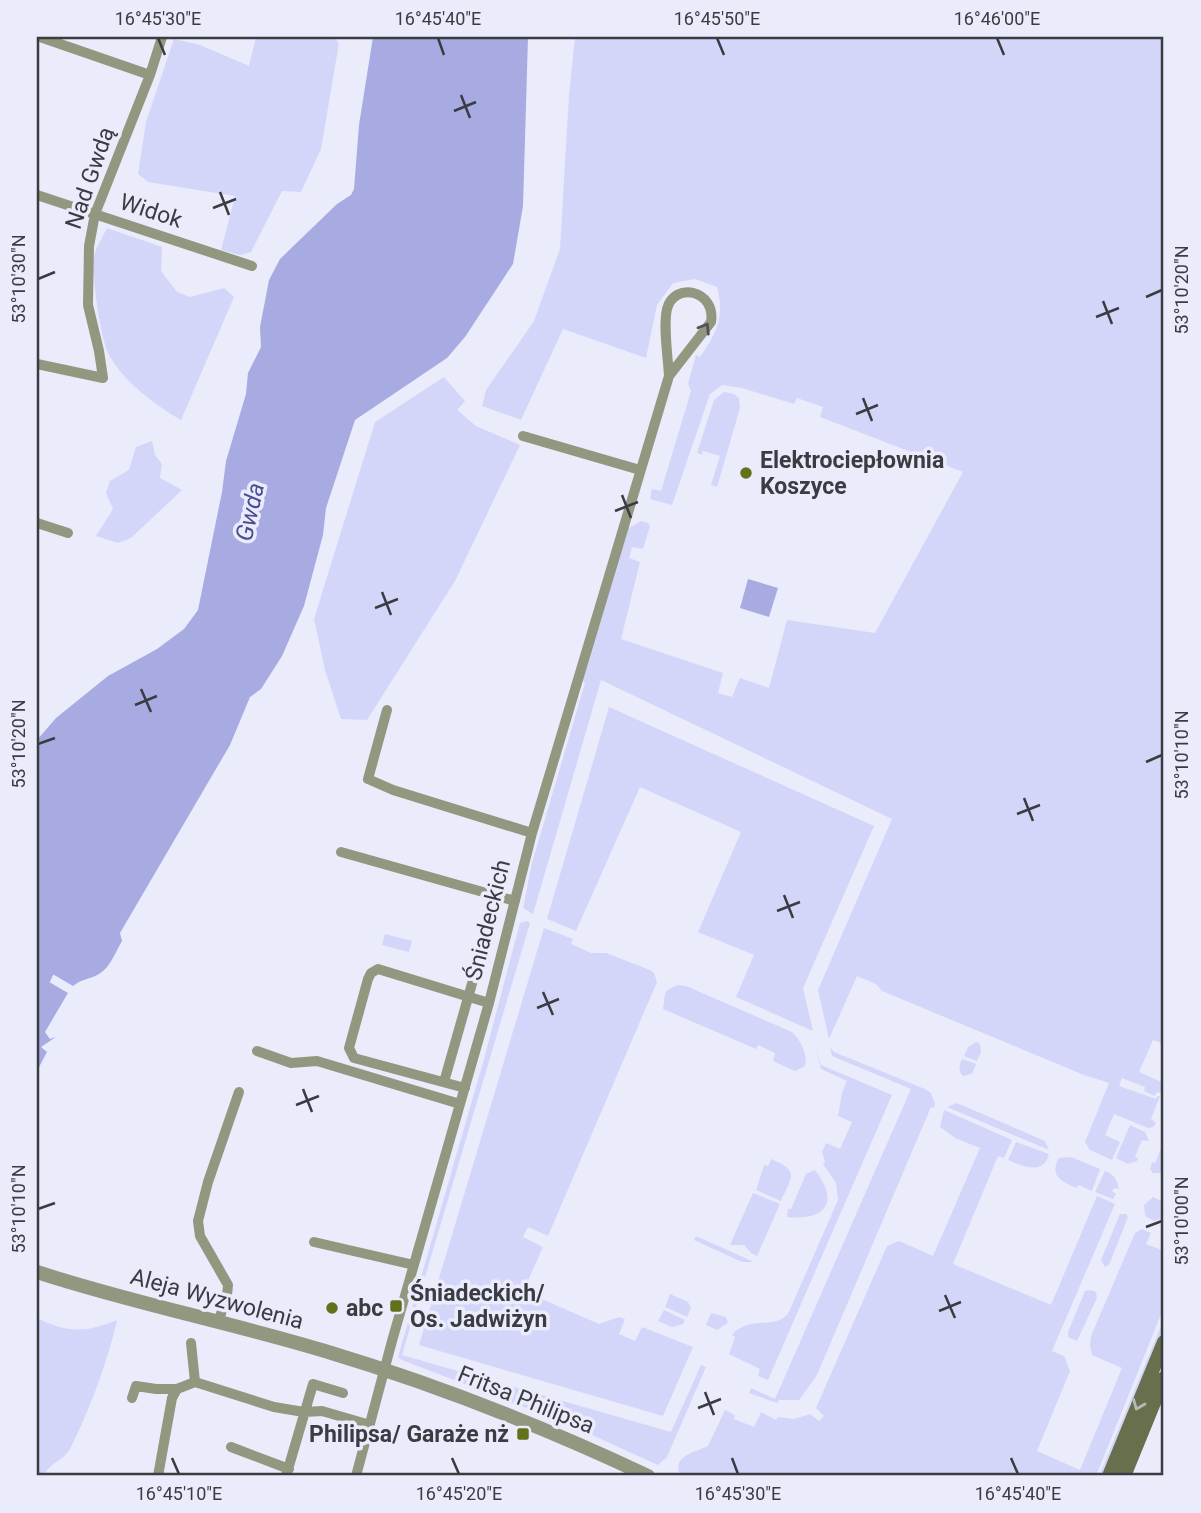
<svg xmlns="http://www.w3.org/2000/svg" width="1201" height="1513" font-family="Roboto,sans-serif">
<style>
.green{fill:#d3d6f9}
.water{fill:#a7abe1}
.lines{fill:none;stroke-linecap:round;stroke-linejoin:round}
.river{stroke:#a7abe1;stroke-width:18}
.minor{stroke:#929880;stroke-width:10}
.tertiary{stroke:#929880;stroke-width:14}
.secondary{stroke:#686f4c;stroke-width:14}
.oneway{stroke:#515252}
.oneway2{stroke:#b6bab6}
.ticks{fill:none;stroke:#3b3b42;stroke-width:2.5}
.poi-dot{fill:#63711b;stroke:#eaecfc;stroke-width:2.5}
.labels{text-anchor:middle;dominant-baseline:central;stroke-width:7;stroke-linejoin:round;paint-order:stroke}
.street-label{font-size:23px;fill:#3b3b42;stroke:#eaecfc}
.poi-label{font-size:23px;font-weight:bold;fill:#3b3b42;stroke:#eaecfc;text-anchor:start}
.water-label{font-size:24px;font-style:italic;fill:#4c4d90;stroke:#eaecfc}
.neatline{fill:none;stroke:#3b3b42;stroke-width:2.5}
.ticks-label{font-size:18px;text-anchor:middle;fill:#3b3b42}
</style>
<rect width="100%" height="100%" fill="#eaecfc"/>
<!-- green -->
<path class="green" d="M256,37H333L339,43L321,149L301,192L282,191L251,252L240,255L221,250L235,196L148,182L138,174L146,122L174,39L200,45L249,66Z
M575,37H1164V1044L1153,1040L1139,1072L1164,1083L1161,1093L1157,1092L1155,1096L1144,1091L1145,1087L1122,1078L1119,1086L1156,1099L1158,1096H1160L1151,1119L1156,1123L1153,1127L1148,1128L1114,1114L1105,1135L1120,1142L1112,1160L1090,1150L1085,1142L1109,1083L1084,1075L882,991L876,984L857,976L829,1039L818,990L892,819L601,680L533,914L523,908L532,863L585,683L582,679L627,529L641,521L648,523L650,526L643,549L632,547L629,558L640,562L621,639L723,673L718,693L732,697L740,678L769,688L787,620L875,633L963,472L820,417L823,407L797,398L794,404L742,388L722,385L710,394L672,505L650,499L652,489L661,491L691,391L688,384L696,355L700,357C717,332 725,317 717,287L695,279L673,283L657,305L646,358L563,329L521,420L482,406L486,390L534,321L560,249L569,95Z
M107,228L162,247L161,271L177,292L190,297L224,288L234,297L181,420C155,405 124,382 109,355C100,337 92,278 94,258C95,248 103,237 107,228Z
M444,377L465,401L457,410L476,426L520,445L455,581L367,720L341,719L325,670L314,619L375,422Z
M724,392L734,394L739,398L740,408L717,487L711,485L720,456L703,451L702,455L697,453L714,400Z
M152,441L155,455L162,464L160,478L182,490L131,538L118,543L96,536L113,509L106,493L110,481L129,470L136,447Z
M609,707L874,826L803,988L813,1031L736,997L754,955L698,932L741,832L640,787L576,931L547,919Z
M527,921L530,923L402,1355L671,1432L701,1365L706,1367L667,1457L658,1465L561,1421L402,1360L398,1357L484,1059L520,923Z
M544,928L573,939L571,944L591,953H606L650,970L654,973L657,982L548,1236L528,1227L523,1237L543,1247L527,1283L528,1289L535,1296L599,1324L619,1317L625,1319L619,1334L635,1341L642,1327L693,1347L663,1416L419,1345Z
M385,934L412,941L409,952L382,945Z
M678,985L686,986L792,1032C801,1041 808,1054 805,1066L795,1071L773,1061L775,1053L758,1045L756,1049L663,1009C666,994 661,991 678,985Z
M976,1042L980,1044L981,1052L977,1061L964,1056L968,1047Z
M815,1045L821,1065L892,1095L768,1380L758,1376L760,1369L729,1354L735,1337L732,1335C749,1315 774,1330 788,1314L838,1200L836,1183L823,1164L825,1162L822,1152L826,1143L840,1149L852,1122L838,1116L842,1093L847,1081L821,1069Z
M830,1047L834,1052L925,1089L931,1093L935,1104L934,1108L931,1107L817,1375L799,1400H779L777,1403L749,1393L751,1388L775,1399L911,1089L832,1056Z
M962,1059L976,1064L972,1074L963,1076C958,1070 959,1066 962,1059Z
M957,1103L1045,1141L1049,1150L947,1107Z
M944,1110L1012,1140L1004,1158L998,1156L953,1264L1051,1305L1097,1196L1115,1204L1052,1351L1064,1356L1070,1371L1037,1451L1080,1470L1122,1368L1092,1355L1090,1346L1091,1336L1135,1233L1142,1229L1151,1233L1146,1244L1164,1251V1307L1096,1476H681C670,1457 695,1452 708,1446L725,1410L735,1415L734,1419L754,1427L761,1412L776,1420L778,1417L794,1419L810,1414L819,1421L824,1416L816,1408L887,1246L899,1241L933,1256L980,1148L955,1138L940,1127Z
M1130,1125L1145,1132L1149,1141L1142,1140L1135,1157L1138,1158L1137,1161L1128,1164L1116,1158Z
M1016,1142L1049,1154C1043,1176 1023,1166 1008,1160Z
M1164,1142V1167L1162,1173H1153L1150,1169L1152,1162L1155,1163Z
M1071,1157L1100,1169L1092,1191L1079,1185L1076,1188C1061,1181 1049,1176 1059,1158Z
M771,1159C800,1171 792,1176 781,1201L756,1190L764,1165L768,1166Z
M815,1170C840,1202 826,1221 787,1217L788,1209H791L806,1174Z
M1105,1171C1114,1174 1117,1179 1119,1189L1114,1188L1112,1191L1116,1194L1113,1199L1095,1192Z
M753,1193L780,1204L757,1256L751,1253L744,1245H730Z
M1153,1197L1164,1202V1221L1160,1219L1154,1221L1145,1216L1144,1205Z
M1120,1214H1126L1128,1217L1109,1265L1105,1267L1101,1260Z
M696,1236L754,1262H742L694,1240Z
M1091,1290L1096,1292L1097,1298L1077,1341L1068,1337V1332L1085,1291Z
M670,1294L688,1302L691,1308L687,1317L665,1307Z
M664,1310L685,1320L683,1324L672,1327L658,1321Z
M711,1313L726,1317L728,1323L717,1330L706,1325Z
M37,1318C68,1333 85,1333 117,1320C107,1364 90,1409 70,1449C64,1460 48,1464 44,1476H37Z
M1161,1326L1164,1328L1104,1476H1099Z"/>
<!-- water -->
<path class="water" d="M373,37H528L523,206L513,264L465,337L447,358L355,420L326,508L323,535L304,606L282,656L261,689L250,697L230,745L120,933L122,941C116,951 110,968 99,974C89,980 83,978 73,986L37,965V740L56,718L108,676L157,649L184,629L198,610L222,492L226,461L246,394L248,373L261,347L260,327L269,280L280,259L337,204L351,195L354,189L359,125Z
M748,579L778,588L769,617L740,608Z
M37,975L68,993L45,1032L50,1039L56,1037L41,1047L47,1052L37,1071Z"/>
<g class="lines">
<!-- river -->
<path class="river" d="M37,988L55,950"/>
<!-- minor -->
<path class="minor" d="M40,37L150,75
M37,195L252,266
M37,364L103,378L99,351L88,305L89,246L95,214L150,75L162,37
M523,436L640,470
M37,523L68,533
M387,710L368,779L393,790L532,833
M341,852L515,901
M257,1051L291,1063L317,1061L460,1104
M444,1082L485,938
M465,1088L354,1058L349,1048L368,979L371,973L378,969L489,1003
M314,1242L414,1265
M218,1323L227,1295L228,1285L200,1236L198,1221L208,1182L239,1092
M195,1382L274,1407L304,1412L322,1411L370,1425
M132,1398L136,1386L156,1389H177
M231,1447L289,1469
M158,1476L172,1398L177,1389L195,1382L191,1343
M286,1476L313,1384L343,1393
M356,1476L392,1341L489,1003L532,833L669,376C668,357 663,327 667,309C674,281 716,290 711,322L669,376"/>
<!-- tertiary -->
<path class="tertiary" d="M37,1272C132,1303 229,1322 325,1351C435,1384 544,1427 648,1476"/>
<!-- secondary -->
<path class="secondary" d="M1109,1476L1164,1342
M1124,1476L1164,1378"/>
</g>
<!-- one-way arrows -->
<defs><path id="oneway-chevron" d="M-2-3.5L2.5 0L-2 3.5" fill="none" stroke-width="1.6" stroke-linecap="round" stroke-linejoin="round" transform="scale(1.75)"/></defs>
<use class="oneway" href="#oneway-chevron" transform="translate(705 328) rotate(-58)"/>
<use class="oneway2" href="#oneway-chevron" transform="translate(1138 1405) rotate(112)"/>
<!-- ticks -->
<path class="ticks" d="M158,38L165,55M438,38L444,55M717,38L724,55M997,38L1004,55M461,95L470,118M454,111L476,102M220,192L229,215M213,208L236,199M38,279L55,272M1146,297L1162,290M1103,301L1112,324M1096,317L1119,308M863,398L872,421M856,414L878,405M622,495L631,518M615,511L638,502M382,592L391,615M375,608L398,599M141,689L151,712M135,705L157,696M38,744L55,738M1146,762L1162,755M1024,798L1033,821M1017,814L1040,805M784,895L793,918M777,911L800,902M543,992L553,1015M537,1008L559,999M303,1089L312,1112M296,1105L319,1096M38,1209L55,1203M1146,1227L1162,1221M945,1295L955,1318M939,1311L961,1302M705,1392L714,1415M698,1408L721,1399M172,1458L179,1474M452,1458L459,1474M732,1458L738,1474M1011,1458L1018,1474"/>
<!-- markers -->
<g class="poi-dot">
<circle cx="746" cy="473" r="7"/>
<rect x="389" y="1299" width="14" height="14" rx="3.5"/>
<circle cx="332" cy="1308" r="7"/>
<rect x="516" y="1427" width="14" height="14" rx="3.5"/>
</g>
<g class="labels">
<!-- street labels -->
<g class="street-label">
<text transform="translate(90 178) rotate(-71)">Nad Gwdą</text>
<text transform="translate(151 211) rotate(18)">Widok</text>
<text transform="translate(488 920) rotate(-76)">Śniadeckich</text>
<text transform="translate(217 1299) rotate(15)">Aleja Wyzwolenia</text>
<text transform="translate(526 1400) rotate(22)">Fritsa Philipsa</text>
</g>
<!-- poi labels -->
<g class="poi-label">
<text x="760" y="460">Elektrociepłownia<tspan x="760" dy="26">Koszyce</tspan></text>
<text x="410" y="1293">Śniadeckich/<tspan x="410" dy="26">Os. Jadwiżyn</tspan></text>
<text x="346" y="1308">abc</text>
<text x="509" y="1434" text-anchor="end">Philipsa/ Garaże nż</text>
</g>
<!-- water labels -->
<g class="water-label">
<text transform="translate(250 512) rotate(-77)">Gwda</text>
</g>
</g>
<!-- border -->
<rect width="1201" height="1513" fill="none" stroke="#eaecfc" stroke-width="77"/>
<rect x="38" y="38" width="1124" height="1436" class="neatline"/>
<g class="ticks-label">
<text x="158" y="25">16°45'30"E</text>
<text x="438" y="25">16°45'40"E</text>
<text x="717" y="25">16°45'50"E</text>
<text x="997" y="25">16°46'00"E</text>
<text transform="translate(19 279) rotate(-90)" y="6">53°10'30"N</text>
<text transform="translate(1182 290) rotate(-90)" y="6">53°10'20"N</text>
<text transform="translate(19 744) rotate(-90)" y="6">53°10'20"N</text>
<text transform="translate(1182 755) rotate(-90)" y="6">53°10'10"N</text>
<text transform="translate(19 1209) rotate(-90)" y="6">53°10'10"N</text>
<text transform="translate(1182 1221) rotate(-90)" y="6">53°10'00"N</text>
<text x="179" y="1500">16°45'10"E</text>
<text x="459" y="1500">16°45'20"E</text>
<text x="738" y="1500">16°45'30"E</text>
<text x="1018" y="1500">16°45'40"E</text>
</g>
</svg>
